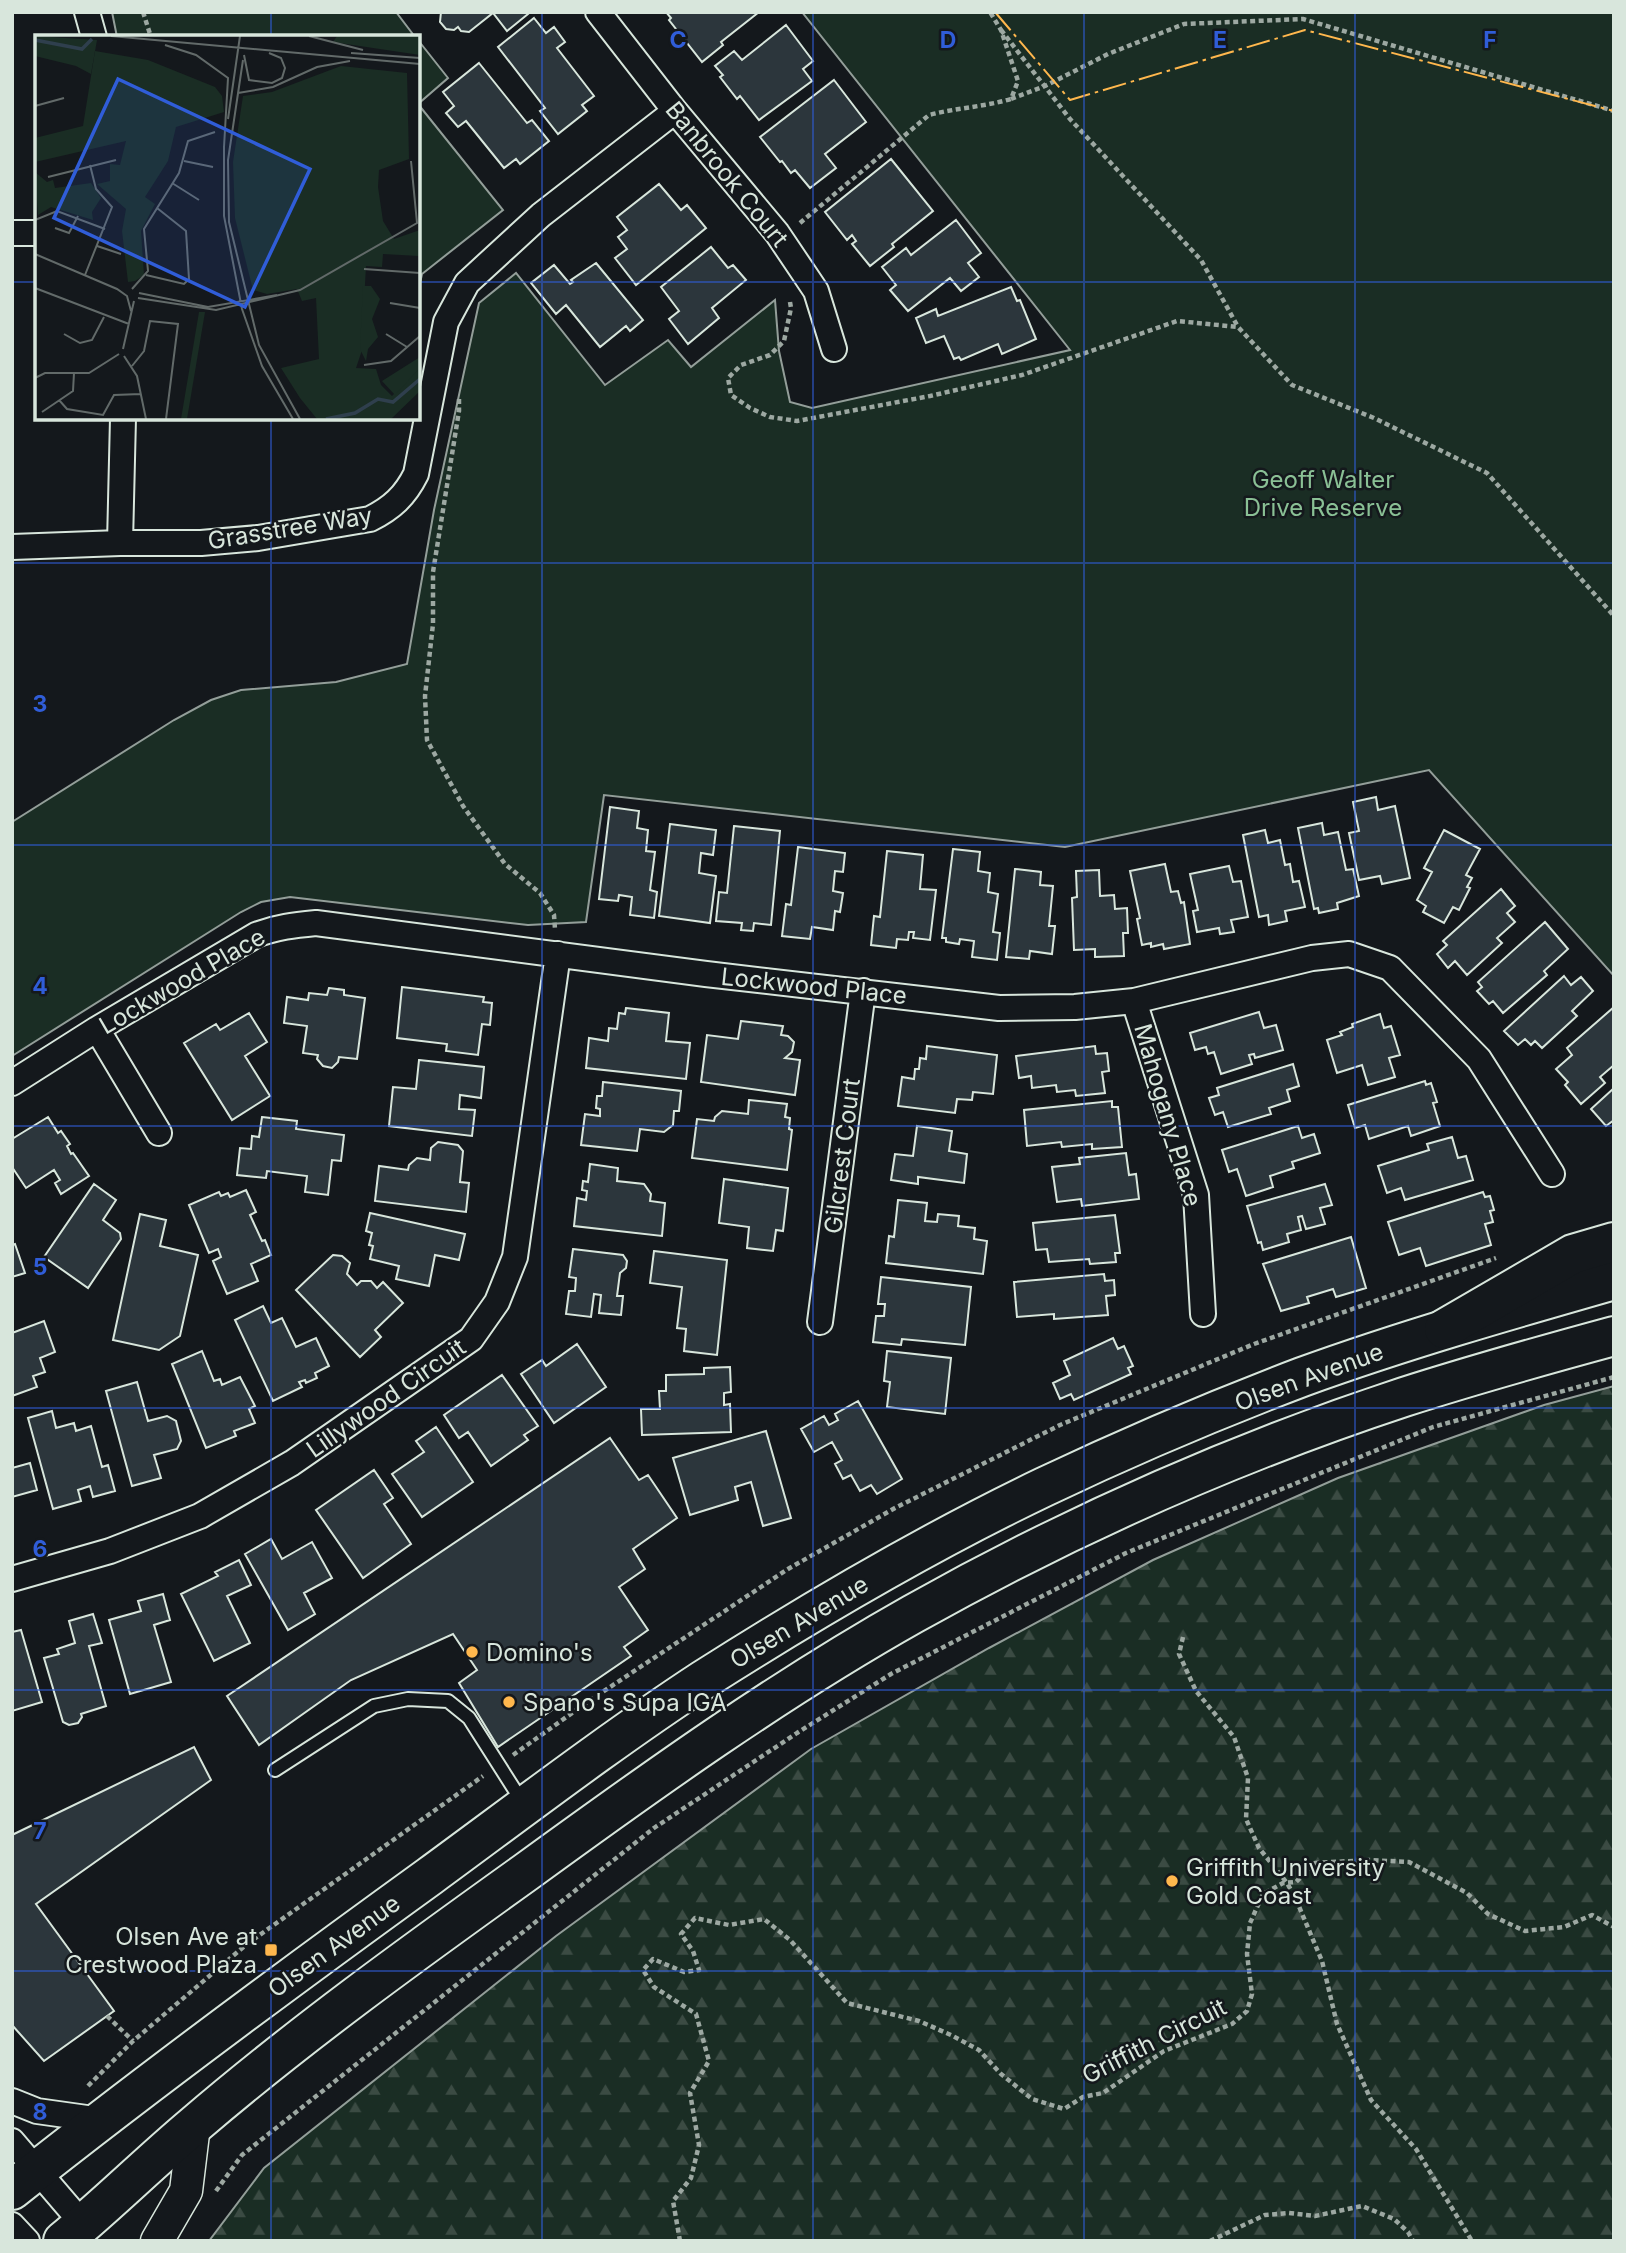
<svg xmlns="http://www.w3.org/2000/svg" width="1626" height="2253" font-family="Inter,sans-serif">
<style>
.forest{fill:url(#forest-firs);stroke:#939e99;stroke-width:2}
.green{fill:#1a2d24;stroke:#939e99;stroke-width:2}
.building{fill:#2c363c;stroke:#d8e6dc;stroke-width:2}
.lines{fill:none;stroke-linecap:round;stroke-linejoin:round}
.service-casing{stroke:#d8e6dc;stroke-width:16}
.minor-casing{stroke:#d8e6dc;stroke-width:28}
.tertiary-casing{stroke:#d8e6dc;stroke-width:35}
.primary-casing{stroke:#d8e6dc;stroke-width:42}
.motorway-casing{stroke:#d8e6dc;stroke-width:42}
.path{stroke:#9da8a2;stroke-width:4.5;stroke-dasharray:5 3.5;stroke-linecap:butt}
.service{stroke:#14181c;stroke-width:12}
.minor{stroke:#14181c;stroke-width:24}
.tertiary{stroke:#14181c;stroke-width:32}
.primary{stroke:#14181c;stroke-width:38}
.motorway{stroke:#14181c;stroke-width:38}
.power{stroke:#ffb74d;stroke-width:2;stroke-dasharray:24 5 3.5 5;stroke-linecap:butt}
.grid{fill:none;stroke:#305dd8;stroke-width:2;stroke-opacity:0.55}
.poi-dot{fill:#ffb74d;stroke:#14181c;stroke-width:2.5}
.labels{text-anchor:middle;dominant-baseline:central;stroke-width:5;stroke-linejoin:round;paint-order:stroke}
.street-label{font-size:24px;fill:#d8e6dc;stroke:#14181c}
.park-label{font-size:24px;fill:#8ac095;stroke:#14181c}
.poi-label{font-size:24px;fill:#d8e6dc;stroke:#14181c;text-anchor:start}
.inset-river{fill:none;stroke:#2f3f4d;stroke-width:3.5}
.inset-road{fill:none;stroke:#626a69;stroke-width:2}
.view{fill:#305dd8;fill-opacity:0.15;stroke:#305dd8;stroke-width:3.5}
.inset-edge{fill:none;stroke:#d8e6dc;stroke-width:3.5}
.grid-label{font-size:23px;text-anchor:middle;font-weight:bold;fill:#305dd8;stroke:#14181c;stroke-width:5;stroke-linejoin:round;paint-order:stroke}
</style>
<defs>
<pattern id="forest-firs" width="22" height="20" patternUnits="userSpaceOnUse" patternTransform="scale(1.75)"><rect width="22" height="20" fill="#1a2d24"/><path d="M5 1l3.5 6h-7zM16 11l3.5 6h-7z" fill="#3b4b43"/></pattern>
</defs>
<rect width="100%" height="100%" fill="#14181c"/>
<!-- forest -->
<path class="forest" d="M1614,1386V2241H209L264,2168L556,1936L811,1749L989,1648L1153,1560L1338,1478L1544,1405Z"/>
<!-- green -->
<path class="green" d="M112,12H396L415,37H117Z
M802,12H1614V976L1429,770L1065,847L604,795L586,922L528,925L290,897L261,902L241,912L12,1056V822L174,720L211,700L241,690L336,682L407,664L434,510L479,303L516,273L605,385L668,340L691,367L775,300L779,351L790,402L812,408L1070,350Z
M418,40L448,78L418,104Z
M418,104L503,210L422,274L418,293Z"/>
<!-- building -->
<path class="building" d="M527,12L528,14L507,31L493,13L469,32L461,31L458,27L454,30L446,29L440,22L441,12Z
M666,12H759L721,42L723,45L702,62L669,20L671,18Z
M534,18L546,33L554,27L565,42L557,48L594,96L582,105L587,111L558,134L540,111L545,108L498,47Z
M786,25L813,61L803,69L812,81L759,120L740,96L737,99L720,77L723,75L715,66L734,51L742,60Z
M479,63L527,123L532,120L549,141L520,164L516,159L504,168L466,121L458,127L446,113L454,106L443,92Z
M834,80L866,122L825,154L836,168L810,188L795,170L791,173L782,161L780,162L760,137Z
M891,159L933,211L892,244L894,247L870,266L852,244L856,241L852,235L847,240L825,212Z
M659,184L681,210L687,205L706,228L636,285L615,258L627,249L618,237L627,230L617,217Z
M956,220L981,253L968,263L979,277L961,291L950,278L908,311L890,290L896,285L882,267L906,248L911,255Z
M711,247L728,268L733,265L746,280L712,308L719,318L688,344L669,319L679,311L661,287Z
M596,263L643,320L630,331L626,326L600,347L566,305L556,314L531,283L554,265L570,284L573,282L571,280Z
M1011,287L1017,301L1020,300L1036,339L1002,354L998,344L961,360L959,357L954,359L944,336L926,343L916,318L936,309L938,316Z
M1376,797L1378,810L1395,806L1410,878L1382,884L1380,876L1359,880L1349,833L1359,831L1353,802Z
M610,807L639,811L637,828L648,830L646,851L655,852L650,890L657,892L654,918L630,915L632,897L619,895L618,901L599,899Z
M1322,823L1324,835L1338,832L1346,870L1353,869L1359,896L1337,903L1338,909L1319,913L1318,908L1314,909L1298,828Z
M670,824L716,830L713,855L701,853L699,873L716,876L710,923L659,916Z
M734,826L780,831L771,925L754,923L753,931L741,930L742,923L716,921L719,892L727,893Z
M1265,830L1268,843L1280,840L1285,865L1290,864L1293,882L1299,881L1305,907L1285,911L1287,921L1269,925L1268,915L1259,917L1243,835Z
M1444,830L1480,849L1466,875L1472,878L1467,887L1470,888L1459,910L1453,907L1444,923L1423,912L1426,906L1417,900L1432,872L1424,868Z
M798,847L845,853L843,872L835,871L833,891L843,893L840,912L835,911L833,930L812,927L810,939L782,936L786,904L791,905Z
M953,849L980,852L978,871L990,873L988,892L998,894L993,932L1000,933L997,960L972,957L974,941L960,939L959,944L946,942V938H942Z
M887,851L923,855L920,889L936,890L930,940L913,938L914,932H909L908,940L897,939L896,948L871,945L874,916L880,917Z
M1165,864L1171,892L1178,891L1181,903L1184,902L1190,944L1164,949L1163,944L1151,947V943L1142,945L1137,919L1140,918L1130,871Z
M1229,866L1233,882L1241,881L1248,917L1231,920L1234,932L1220,934L1219,928L1197,932L1193,911L1198,910L1190,874Z
M1015,869L1041,872L1040,885L1053,886L1049,926H1055L1052,954L1030,951L1029,959L1006,957Z
M1099,870L1100,896L1114,895L1115,909L1127,908L1128,933H1123L1124,956L1095,957V949L1074,950L1072,898L1077,897L1076,871Z
M1501,889L1515,906L1507,913L1515,922L1497,938L1502,943L1467,975L1455,961L1448,968L1437,954L1447,945L1443,941Z
M1545,922L1568,949L1544,971L1547,975L1503,1013L1493,1001L1489,1004L1477,991L1482,987L1478,982Z
M1564,976L1571,985L1581,977L1593,991L1572,1011L1577,1016L1542,1048L1535,1041L1531,1045L1525,1039L1518,1045L1504,1031Z
M402,987L484,997L483,1002L492,1003L490,1025L482,1024L478,1055L446,1051L447,1044L397,1038Z
M329,988L344,990V995L365,998L357,1059L339,1057L338,1062L332,1068L323,1066L317,1059L318,1055L303,1053L307,1026L284,1023L287,997L308,1000L309,993L327,995Z
M1614,1007V1065L1600,1077L1605,1083L1581,1104L1565,1085L1568,1082L1556,1069L1572,1055L1567,1048Z
M626,1008L669,1013L666,1041L690,1043L686,1079L586,1068L589,1038L608,1041L609,1028L617,1029L619,1013L625,1014Z
M1259,1012L1264,1028L1276,1025L1283,1050L1255,1058L1254,1054L1249,1055L1252,1064L1221,1074L1214,1052L1208,1054L1206,1047L1195,1050L1190,1033Z
M249,1013L267,1042L245,1056L270,1096L232,1120L184,1043L216,1024L220,1030Z
M1380,1014L1384,1028L1391,1026L1400,1055L1389,1058L1395,1077L1368,1085L1362,1065L1337,1073L1327,1040L1342,1035L1340,1032L1353,1027L1352,1024Z
M741,1021L783,1026L781,1035L788,1036L794,1042L792,1052L785,1058L800,1060L795,1095L701,1082L707,1035L738,1039Z
M927,1046L997,1055L993,1094L973,1092L972,1100L957,1099L955,1113L898,1106L902,1077L914,1079L915,1069H919L920,1058L926,1059Z
M1095,1046L1096,1054L1107,1053L1109,1071L1102,1072L1105,1093L1076,1096L1075,1090L1057,1092L1056,1085L1032,1088L1031,1076L1019,1078L1016,1056Z
M419,1060L484,1067L481,1098L460,1095L459,1109L475,1110L472,1136L389,1126L393,1087L416,1089Z
M1293,1064L1299,1086L1287,1090L1290,1101L1269,1108L1271,1114L1228,1127L1223,1112L1215,1115L1209,1098L1219,1095L1217,1088Z
M1425,1081L1426,1085L1431,1083L1437,1102L1433,1103L1440,1126L1411,1136L1408,1126L1369,1139L1365,1125L1355,1128L1348,1105Z
M603,1082L681,1091L679,1111H674L673,1125L664,1132L640,1129L637,1151L581,1145L585,1114L600,1116V1109L596,1108L597,1096H602Z
M1614,1088V1120L1606,1126L1591,1109Z
M749,1100L787,1104L785,1117L790,1118L789,1129L792,1130L787,1170L692,1158L697,1119L714,1121L715,1117L722,1111L748,1114Z
M1112,1101V1107H1118L1122,1147L1092,1149V1144L1062,1147L1061,1142L1027,1146L1024,1110Z
M48,1117L58,1133L61,1131L70,1144L67,1146L71,1154L73,1153L89,1176L61,1194L55,1183L60,1180L54,1170L26,1188L12,1167V1139Z
M262,1117L297,1121L296,1129L344,1135L341,1161L332,1160L328,1195L305,1192L307,1176L267,1171L266,1178L237,1175L240,1148L251,1149L252,1136L259,1137Z
M917,1126L952,1131L949,1151L967,1154L964,1183L918,1177V1184L891,1180L895,1154L913,1156Z
M1298,1126L1302,1138L1314,1134L1320,1153L1292,1162L1294,1168L1270,1176L1273,1187L1246,1196L1237,1169L1229,1172L1222,1150Z
M1452,1137L1458,1158L1466,1156L1473,1180L1405,1200L1401,1188L1387,1193L1378,1166L1429,1150L1427,1144Z
M438,1142L458,1145L463,1151L460,1182L469,1183L466,1212L375,1201L379,1166L408,1170L409,1165L417,1158L430,1160L431,1148Z
M1126,1153L1129,1175L1136,1174L1139,1199L1082,1206L1081,1199L1057,1202L1052,1167L1080,1164L1079,1158Z
M590,1164L618,1168L617,1181L644,1184L651,1194L650,1201L665,1203L662,1236L574,1226L577,1198L586,1200L587,1191L582,1190L583,1181L588,1182Z
M724,1179L788,1188L783,1231L776,1230L773,1251L747,1248L749,1227L719,1223Z
M94,1184L116,1200L103,1220L120,1233L121,1239L88,1288L44,1257Z
M1325,1184L1332,1205L1320,1208L1325,1224L1306,1229L1302,1216L1298,1217L1301,1230L1287,1234L1289,1242L1263,1250L1261,1242L1258,1243L1247,1206Z
M246,1190L256,1212L250,1215L262,1241L265,1240L271,1255L251,1264L258,1281L227,1294L213,1261L221,1257L218,1249L209,1253L189,1205L219,1192L221,1196L228,1193L230,1197Z
M1483,1192L1485,1197L1490,1196L1494,1210L1490,1211L1493,1222L1485,1224L1491,1245L1426,1266L1420,1248L1399,1255L1388,1222Z
M898,1200L927,1203L925,1221L937,1222L938,1214L959,1216L958,1226L975,1228L974,1239L987,1241L983,1274L886,1263L889,1236L894,1237Z
M370,1213L465,1234L459,1260L435,1255L429,1286L396,1279L399,1266L370,1259L373,1246L369,1245L372,1233L366,1231Z
M140,1214L166,1220L160,1246L198,1255L180,1336L159,1350L113,1340Z
M1115,1215L1120,1253H1115L1116,1262L1090,1264L1089,1259L1049,1262L1047,1249L1036,1250L1033,1223Z
M1351,1237L1366,1288L1336,1297L1333,1289L1307,1297L1309,1303L1281,1311L1263,1264Z
M15,1244L25,1273L12,1277V1245Z
M573,1249L623,1255L627,1261L626,1268L620,1273L617,1296H623L621,1315L599,1313L601,1295L594,1294L591,1317L566,1314L569,1291H575L576,1278L569,1277Z
M654,1251L727,1260L717,1355L684,1351L686,1329L677,1328L682,1287L650,1283Z
M333,1255L342,1256L350,1263L347,1274L357,1285L361,1281H371L377,1288L383,1282L403,1303L375,1330L381,1337L360,1357L296,1290Z
M1104,1274L1105,1281L1114,1280L1115,1295L1106,1296L1108,1315L1054,1319V1314L1017,1317L1014,1282Z
M881,1277L971,1287L965,1345L902,1339L901,1345L873,1342L876,1316H884L885,1304H878Z
M263,1306L271,1323L282,1318L296,1347L316,1338L329,1366L315,1373L317,1378L306,1383L305,1380L299,1382L302,1387L273,1401L235,1320Z
M44,1321L55,1352L40,1358L45,1372L33,1376L37,1387L12,1396V1333Z
M1113,1338L1118,1349L1124,1346L1133,1366L1128,1368L1131,1374L1074,1400L1071,1394L1060,1399L1053,1383L1070,1375L1064,1361Z
M577,1344L606,1387L554,1423L521,1374L542,1360L546,1366Z
M202,1351L214,1381L220,1379L222,1385L240,1377L255,1406L249,1409L255,1423L234,1431L236,1436L206,1448L172,1364Z
M887,1351L951,1358L945,1414L887,1407L890,1382L884,1381Z
M730,1367L731,1392L724,1393V1405L730,1404L731,1432L642,1435L641,1409H660L659,1391H666V1375L704,1374V1368Z
M502,1375L538,1426L524,1435L528,1440L491,1466L468,1432L459,1438L444,1415Z
M137,1382L148,1421L167,1416L176,1421L181,1441L177,1449L154,1455L161,1478L132,1486L106,1391Z
M858,1401L902,1479L877,1494L871,1485L860,1491L851,1475L843,1479L835,1464L842,1460L832,1442L814,1452L801,1429L824,1416L829,1425L838,1420L835,1414Z
M52,1411L56,1428L74,1423L76,1431L91,1426L102,1467L108,1465L115,1491L93,1497L90,1486L78,1490L81,1501L53,1509L28,1418Z
M436,1427L473,1482L422,1517L392,1474L424,1452L416,1441Z
M766,1431L791,1518L763,1526L751,1482L735,1487L738,1500L690,1515L673,1458Z
M610,1438L639,1480L648,1475L677,1518L633,1549L645,1569L619,1587L648,1630L624,1647L631,1656L498,1747L459,1683L477,1670L453,1634L351,1680L259,1745L227,1696Z
M30,1463L37,1490L12,1497V1468Z
M374,1470L393,1498L384,1504L411,1544L363,1578L316,1510Z
M271,1539L282,1559L312,1542L332,1578L304,1593L315,1614L288,1630L245,1554Z
M239,1560L251,1585L227,1596L250,1643L214,1661L181,1594L218,1576L215,1572Z
M163,1594L170,1620L154,1625L171,1682L130,1694L109,1620L141,1611L138,1601Z
M93,1614L102,1643L89,1646L106,1706L81,1714L82,1717L78,1723L69,1725L63,1722L44,1658L59,1654L57,1649L75,1643L69,1621Z
M21,1630L42,1702L12,1711V1632Z
M194,1747L211,1780L36,1904L114,2011L44,2061L12,2025V1835Z"/>
<g class="lines">
<!-- service casing -->
<g class="service-casing">
<path id="service" d="M275,1770L374,1706L408,1699L448,1701L469,1718L523,1803"/>
</g>
<!-- minor casing -->
<g class="minor-casing">
<path id="minor" d="M87,12L94,37
M598,12L675,111L777,233L816,291L834,349
M12,233H37
M120,543L123,418
M12,547L120,543H201L258,538L370,519C392,508 405,496 416,474L446,322L467,283L541,215L675,111
M1134,1001L1196,1195L1203,1314
M97,1029L159,1133
M12,1083L97,1029L256,935C276,927 295,925 316,923L706,974L999,1008L1075,1007L1134,1001L1312,958L1349,954L1390,968L1479,1059L1552,1174
M820,1322L863,991
M12,1579L110,1551L200,1516L292,1463L471,1339L497,1302L515,1257L558,954
M12,2101L37,2111L101,2120
M12,2141L83,2224
M12,2225L27,2241"/>
</g>
<!-- tertiary casing -->
<g class="tertiary-casing">
<path id="tertiary" d="M157,2241L186,2191L194,2125"/>
</g>
<!-- primary casing -->
<g class="primary-casing">
<path id="primary" d="M12,2190C149,2081 289,1978 430,1876C520,1810 610,1741 703,1680C813,1610 927,1543 1044,1487C1128,1447 1215,1410 1302,1377C1404,1340 1509,1310 1614,1280
M63,2241C108,2204 149,2163 193,2126C299,2035 413,1953 526,1872C651,1781 778,1690 913,1614C1068,1527 1234,1453 1404,1397C1473,1375 1544,1355 1614,1336"/>
</g>
<!-- motorway casing -->
<g class="motorway-casing">
<path id="motorway" d="M1444,1329L1573,1254L1614,1242"/>
</g>
<!-- path -->
<path class="path" d="M143,12L151,37
M1001,30L1070,119L1201,260L1238,327
M1011,99L1045,86L1108,54L1184,24L1303,19L1614,111
M800,223L929,115C956,108 983,107 1011,99L1018,81L1001,30L990,12
M790,302L791,308L784,341L770,355L741,365L728,378L731,395L750,408L770,417L797,421L930,396L1022,375L1177,321L1238,327L1292,385L1374,418L1487,473L1614,616
M459,399V411L433,572V624L425,696L427,740L463,806L505,864L540,893L554,915L555,929
M1183,1637L1179,1654L1196,1691L1234,1737L1248,1778L1246,1819L1259,1848L1287,1883L1295,1897L1322,1961L1337,2024L1371,2100L1416,2149L1472,2241
M513,1755L589,1701L788,1569L895,1508L1060,1425L1254,1344L1496,1258
M107,2016L133,2041
M88,2086L133,2041L247,1944L483,1776
M216,2191L242,2155L654,1828L797,1733L891,1674L1126,1553L1433,1427L1614,1377
M680,2241L673,2201L691,2178L699,2145L690,2093L709,2061L696,2014L654,1987L643,1970L653,1959L684,1972L699,1970L693,1951L681,1934L695,1918L729,1925L764,1919L790,1940L847,2003L919,2021L951,2035L979,2050L1001,2074L1032,2099L1064,2109L1083,2097L1103,2093L1164,2051L1232,2024L1247,2011L1252,1994L1247,1954L1250,1923L1263,1894L1283,1883L1296,1882L1315,1863L1369,1860L1409,1862L1467,1893L1488,1914L1525,1931L1564,1927L1592,1915L1614,1927
M1210,2241L1265,2215L1289,2213L1315,2216L1362,2206L1394,2219L1408,2232L1413,2241"/>
<!-- service -->
<use href="#service" class="service"/>
<!-- minor -->
<use href="#minor" class="minor"/>
<!-- tertiary -->
<use href="#tertiary" class="tertiary"/>
<!-- primary -->
<use href="#primary" class="primary"/>
<!-- motorway -->
<use href="#motorway" class="motorway"/>
<!-- power -->
<path class="power" d="M995,12L1070,100L1305,30L1614,111"/>
</g>
<!-- grid -->
<path class="grid" d="M271,12V37M542,12V2241M813,12V2241M1084,12V2241M1355,12V2241M12,282H37M418,282H1614M271,418V2241M12,563H1614M12,845H1614M12,1126H1614M12,1408H1614M12,1690H1614M12,1971H1614"/>
<!-- markers -->
<g class="poi-dot">
<circle cx="472" cy="1652" r="7"/>
<circle cx="509" cy="1702" r="7"/>
<circle cx="1172" cy="1881" r="7"/>
<rect x="264" y="1943" width="14" height="14" rx="3.5"/>
</g>
<g class="labels">
<!-- street labels -->
<g class="street-label">
<text transform="translate(727 174) rotate(51)">Banbrook Court</text>
<text transform="translate(290 528) rotate(-9)">Grasstree Way</text>
<text transform="translate(182 981) rotate(-30)">Lockwood Place</text>
<text transform="translate(814 986) rotate(6)">Lockwood Place</text>
<text transform="translate(1168 1115) rotate(74)">Mahogany Place</text>
<text transform="translate(842 1156) rotate(-83)">Gilcrest Court</text>
<text transform="translate(1309 1377) rotate(-20)">Olsen Avenue</text>
<text transform="translate(386 1398) rotate(-35)">Lillywood Circuit</text>
<text transform="translate(799 1622) rotate(-31)">Olsen Avenue</text>
<text transform="translate(334 1946) rotate(-36)">Olsen Avenue</text>
<text transform="translate(1154 2041) rotate(-27)">Griffith Circuit</text>
</g>
<!-- park labels -->
<g class="park-label">
<text x="1323" y="479">Geoff Walter<tspan x="1323" dy="28">Drive Reserve</tspan></text>
</g>
<!-- poi labels -->
<g class="poi-label">
<text x="486" y="1652">Domino's</text>
<text x="523" y="1702">Spano's Supa IGA</text>
<text x="1186" y="1867">Griffith University<tspan x="1186" dy="28">Gold Coast</tspan></text>
<text x="257" y="1936" text-anchor="end">Olsen Ave at<tspan x="257" dy="28">Crestwood Plaza</tspan></text>
</g>
</g>
<!-- overview -->
<g transform="translate(35 35)">
<rect width="385" height="385" fill="#14181c"/>
<path d="M0,1L62,5L56,39L41,31L0,21ZM302,1H385V20L298,7ZM306,31L372,38L374,124L344,135L343,152L348,186L359,204L385,195L384,221L348,219L347,232L331,231L328,285L332,300L321,333L341,334L346,350L357,361L385,333V356L356,384H282L265,363L246,333L284,324L281,263L267,266L262,254L232,259L218,255L200,183L198,127L208,61L237,57Z" fill="#1a2d24"/>
<path d="M60,16L113,25L180,52L187,61L189,77L141,92L133,126L110,162L120,169L106,196L109,240L100,246L93,247L87,196L91,174L62,149L75,146V129L85,130L91,106L0,127V103L48,91ZM0,137L12,147L18,145L20,153L56,148L66,163L57,177L58,185L16,172L3,180ZM328,251H336L345,264L337,284L343,302L333,314L331,326L325,314ZM164,277H170L152,384H146ZM385,322V333L360,360L347,346Z" fill="#1a2d24"/>
<path class="inset-river" d="M0,5L47,14L57,4M291,384L320,378L343,364L358,367L385,344"/>
<path class="inset-road" d="M76,1L385,29M274,1L328,15M130,10L161,20L193,43L189,112M316,18L385,23M209,20L214,45L237,48L247,43L250,33L246,23L234,18M208,25L193,125L194,187L224,310L265,384M203,58L238,52L282,32L315,26M0,71L29,63M193,84L205,1M189,111V181L207,274L227,331L258,384M149,126L178,132M13,142L81,125M137,148L164,165M0,185L22,176L70,194M20,193L34,198L43,181M62,211L86,219M0,219L82,254L92,261L96,276M329,234L385,238M50,240L77,172L61,154L55,130M111,240L149,249L154,244L151,196L122,173M0,253L94,289M97,254L113,236L109,194L144,138L153,106L180,97M104,258L173,272L242,260M103,263L181,275L265,255L382,188L376,126M355,268L385,273M29,299L45,308L57,305L69,282M351,299L372,312M88,314L99,266M89,321L102,341L111,384M329,330L356,326L385,301M97,331L109,316L115,286L143,289L131,384M0,343L10,338H54L84,319M24,365L32,374L68,380L79,360L106,359M7,377L38,356L39,338"/>
<path class="view" d="M83,44L275,134L210,272L19,183Z"/>
<rect width="385" height="385" class="inset-edge"/>
</g>
<g class="grid-label">
<text x="678" y="48">C</text>
<text x="948" y="48">D</text>
<text x="1220" y="48">E</text>
<text x="1490" y="48">F</text>
<text x="40" y="712">3</text>
<text x="40" y="994">4</text>
<text x="40" y="1275">5</text>
<text x="40" y="1557">6</text>
<text x="40" y="1839">7</text>
<text x="40" y="2120">8</text>
</g>
<!-- border -->
<rect width="1626" height="2253" fill="none" stroke="#d8e6dc" stroke-width="28"/>
</svg>
